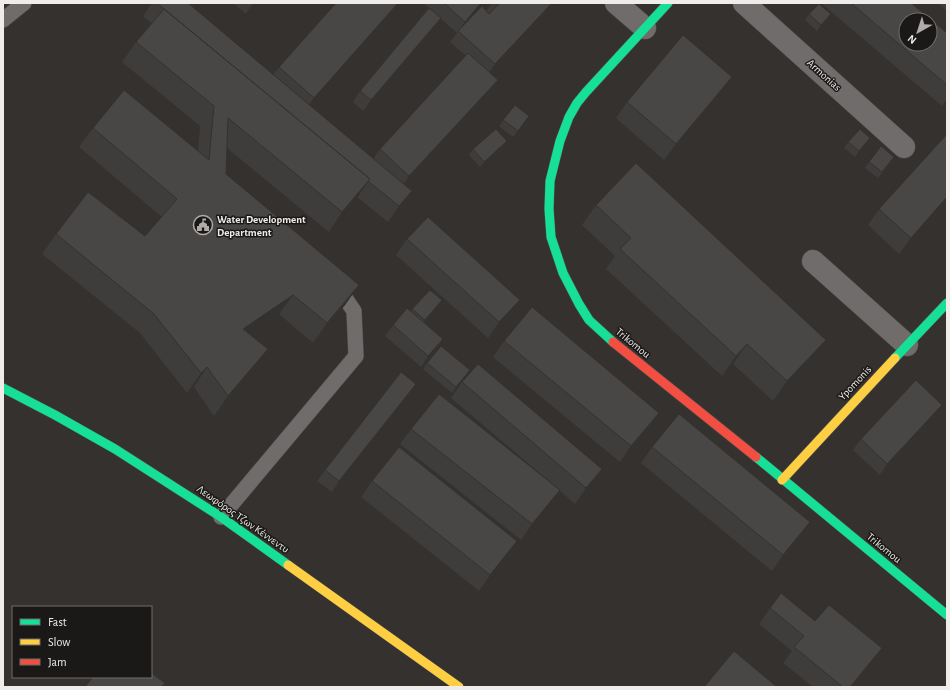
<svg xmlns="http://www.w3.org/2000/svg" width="950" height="690" font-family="'Alegreya Sans',sans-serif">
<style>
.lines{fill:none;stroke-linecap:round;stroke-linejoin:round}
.lane-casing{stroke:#52504e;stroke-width:16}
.street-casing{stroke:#52504e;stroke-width:23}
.fast-casing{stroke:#52504e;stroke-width:10}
.slow-casing{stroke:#52504e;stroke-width:10}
.jam-casing{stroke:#52504e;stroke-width:10}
.lane{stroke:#6f6c6b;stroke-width:15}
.street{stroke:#6f6c6b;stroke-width:22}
.fast{stroke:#16e098;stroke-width:9}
.slow{stroke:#ffcf43;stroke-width:9}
.jam{stroke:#f24e42;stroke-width:9}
.wall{fill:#3f3d3c}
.shaded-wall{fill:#333231}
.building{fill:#494746;stroke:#333231;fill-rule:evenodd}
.labels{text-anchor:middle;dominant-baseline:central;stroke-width:3;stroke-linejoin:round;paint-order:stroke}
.street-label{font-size:11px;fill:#efecea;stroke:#1b1918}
.poi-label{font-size:11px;font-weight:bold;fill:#efecea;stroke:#1b1918;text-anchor:start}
</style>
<rect width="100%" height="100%" fill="#34312f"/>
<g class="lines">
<!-- lane casing -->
<g class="lane-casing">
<path id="lane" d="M3,20L24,3
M221,517L356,356L354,311L341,292L334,286"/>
</g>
<!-- street casing -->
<g class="street-casing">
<path id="street" d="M616,3L645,28
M744,3L904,147
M813,261L907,345"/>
</g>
<!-- fast casing -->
<g class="fast-casing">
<path id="fast" d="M613,342L589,320L579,304L563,273L551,237L549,209L550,181L560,141L569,117L577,103L586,92L668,3
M895,358L947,303
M3,388L55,415L115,449L221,517L288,565
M756,457L947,615"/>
</g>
<!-- slow casing -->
<g class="slow-casing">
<path id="slow" d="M782,480L895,358
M288,565L459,687"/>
</g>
<!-- jam casing -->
<g class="jam-casing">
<path id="jam" d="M613,342L756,457"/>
</g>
<!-- lane -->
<use href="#lane" class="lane"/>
<!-- street -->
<use href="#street" class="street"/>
<!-- fast -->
<use href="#fast" class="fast"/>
<!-- slow -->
<use href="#slow" class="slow"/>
<!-- jam -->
<use href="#jam" class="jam"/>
</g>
<!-- wall -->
<path class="wall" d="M152,3H188L273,75L279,67L336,3H399L393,11L309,105L373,159L380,149L466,56L450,42L457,33L440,18L433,29L363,111L353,102L360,91L429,8L423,3H479L471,17L486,11L492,3H554L490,73L498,80L490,92L404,185L412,191L400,207L388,222L357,197L329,232L227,148L226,174L359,285L345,305L313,343L279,314L250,334L268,349L254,369L214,416L194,387L187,393L140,333L42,254L56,234L145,236L162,217L79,147L93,128L198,151L200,126L122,62L136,42L152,24L143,16Z
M233,3H255L246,14Z
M821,3H911L947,33V99L942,106Z
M938,3H947V11Z
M809,14H831L826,20L817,31L805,20Z
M721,93L664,160L616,118L627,102Z
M503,120L525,122L513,137L499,126Z
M947,134V201L899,254L868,225L879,209Z
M870,138L866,144L855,157L844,148L848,142Z
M507,141L503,147L480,167L469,155L473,149Z
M869,162L890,163L878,178L865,168Z
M596,205L812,360L773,401L733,364L722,376L606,269L615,256L582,225Z
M407,239L508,316L488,338L396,255Z
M442,300L438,306L424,323L443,339L435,351L421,367L385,336L393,325L411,311L412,309Z
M504,341L659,413L648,429L620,462L493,357Z
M427,363L466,376L452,393L423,369Z
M462,382L602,469L591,485L575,504L559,490L548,506L521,540L400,444L411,429L550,482L451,398Z
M416,384L408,395L332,492L317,481L325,470Z
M934,416L880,475L853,450L861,439Z
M652,447L810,522L799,538L772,571L641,463Z
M372,481L517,541L506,557L479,591L361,497Z
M770,608L870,664L852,687H813L783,663L792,651L759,624Z"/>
<!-- shaded-wall -->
<path class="shaded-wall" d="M253,3H255L246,14Z
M398,3H399L393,11L306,109L314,98Z
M552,3H554L487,76L495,64Z
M480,4L472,16L457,33L465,22Z
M831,14L826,20L817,31L821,25Z
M441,18L433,29L363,111L371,100Z
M732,77L721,93L664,160L676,144Z
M498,80L490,92L401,188L409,176Z
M870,138L866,144L855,157L859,151Z
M507,141L503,147L480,167L484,162Z
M370,179L356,199L329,232L342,212Z
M412,191L400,207L388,222L399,206Z
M947,197V201L899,254L911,238Z
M359,285L345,305L313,343L327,323Z
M293,295L279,314L229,348L243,329Z
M442,300L438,306L421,326L425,320Z
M520,300L508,316L488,338L499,322Z
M443,339L435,351L421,367L428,356Z
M826,340L812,360L773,401L787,381Z
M747,344L733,364L722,376L736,356Z
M268,349L254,369L214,416L228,396Z
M207,367L194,387L187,393L201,373Z
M470,370L466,376L452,393L456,387Z
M416,384L408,395L332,492L339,481Z
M942,405L934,416L880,475L887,464Z
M659,413L648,429L620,462L631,446Z
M602,469L591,485L575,504L586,488Z
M560,490L548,506L521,540L532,524Z
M810,522L799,538L772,571L783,555Z
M517,541L506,557L479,591L490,575Z
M882,648L870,664L852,687H850Z"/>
<!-- building -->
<path class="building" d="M157,3H188L412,191L399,206L368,181L370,179Z
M336,3H398L314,98L279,67Z
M444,3H479L480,4L465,22Z
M498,3H552L495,64L458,31L482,6L489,14L499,4Z
M851,3H911L947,33V85ZM906,20H930V44H906Z
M819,4L831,14L821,25L809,14Z
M429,8L441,18L371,100L360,91Z
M164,9L370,179L342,212L228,118L226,174L359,285L327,323L293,295L243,329L268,349L228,396L207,367L201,373L154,314L56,234L88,192L145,236L177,199L93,128L124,90L209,160L214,106L136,42Z
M683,35L732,77L676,144L627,102Z
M468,53L498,80L409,176L380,149Z
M515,105L529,116L518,131L503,120Z
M496,129L507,141L484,162L473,149Z
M860,129L870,138L859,151L848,142Z
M947,134V197L911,238L879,209Z
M881,146L894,157L882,172L869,162Z
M636,163L826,340L787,381L747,344L736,356L620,249L631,238L596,205Z
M428,217L520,300L499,322L407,239Z
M430,290L442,300L425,320L412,309Z
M532,307L659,413L631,446L504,341Z
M407,308L443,339L428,356L393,325Z
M441,346L470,370L456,387L427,363Z
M478,364L602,469L586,488L462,382Z
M401,372L416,384L339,481L325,470Z
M916,380L942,405L887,464L861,439Z
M439,394L560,490L532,524L411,429Z
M679,414L810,522L783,555L652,447Z
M399,447L517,541L490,575L372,481Z
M781,593L815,621L829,605L882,648L850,687H843L794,647L804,636L770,608Z
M734,651L777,687H704Z
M151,673L165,683L162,687H85L93,677H151Z"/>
<!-- icons -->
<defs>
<g id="civic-ring" transform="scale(1)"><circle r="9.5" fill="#1b1918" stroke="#aeaba9" stroke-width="1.5"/><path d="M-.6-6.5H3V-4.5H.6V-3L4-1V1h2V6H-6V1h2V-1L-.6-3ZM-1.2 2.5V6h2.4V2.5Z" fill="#aeaba9"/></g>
</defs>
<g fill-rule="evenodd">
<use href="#civic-ring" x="203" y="225"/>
</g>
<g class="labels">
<!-- street labels -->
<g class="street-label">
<text transform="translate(824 75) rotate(42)">Armonias</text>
<text transform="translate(633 343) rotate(39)">Trikomou</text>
<text transform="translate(855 383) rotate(-47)">Ypomonis</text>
<text transform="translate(243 519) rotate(35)">Λεωφόρος Τζων Κέννεντυ</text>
<text transform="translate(884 548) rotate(39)">Trikomou</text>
</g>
<!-- poi labels -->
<g class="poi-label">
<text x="217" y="219">Water Development<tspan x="217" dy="13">Department</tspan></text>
</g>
</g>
<!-- border -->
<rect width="950" height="690" fill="none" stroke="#efecea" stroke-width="8"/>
<!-- legend -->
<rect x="12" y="606" width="140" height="72" fill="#1b1918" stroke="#706d6c"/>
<rect x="20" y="619" width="20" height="6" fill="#16e098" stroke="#706d6c"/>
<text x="48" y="626" font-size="12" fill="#efecea">Fast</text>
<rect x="20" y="639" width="20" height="6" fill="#ffcf43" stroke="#706d6c"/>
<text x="48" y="646" font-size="12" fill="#efecea">Slow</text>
<rect x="20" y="659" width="20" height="6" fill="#f24e42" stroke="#706d6c"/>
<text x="48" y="666" font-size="12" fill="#efecea">Jam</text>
<!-- north arrow -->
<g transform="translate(918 32) rotate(219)"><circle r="19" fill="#1b1918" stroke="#706d6c"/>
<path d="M0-3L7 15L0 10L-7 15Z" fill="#aeaba9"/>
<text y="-6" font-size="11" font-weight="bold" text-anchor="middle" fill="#efecea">N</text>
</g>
</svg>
